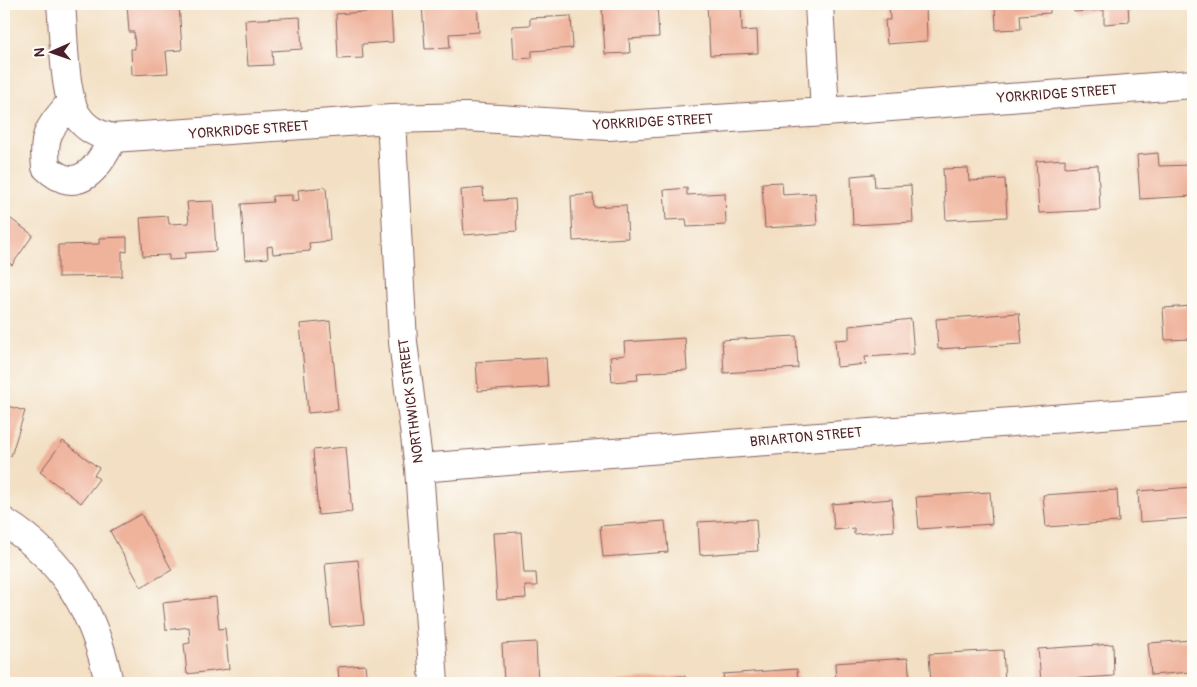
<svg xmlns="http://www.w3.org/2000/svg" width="1197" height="687" font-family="Pangolin,sans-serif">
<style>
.building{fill:#efb29b}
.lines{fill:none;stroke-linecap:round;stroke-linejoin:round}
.minor-casing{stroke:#856361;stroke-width:30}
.minor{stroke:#fff;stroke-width:28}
.labels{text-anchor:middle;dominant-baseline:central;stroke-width:4;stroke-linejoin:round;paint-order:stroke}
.street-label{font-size:14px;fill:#4a1f2b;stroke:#fdfcf7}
</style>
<rect width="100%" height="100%" fill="#fdfcf7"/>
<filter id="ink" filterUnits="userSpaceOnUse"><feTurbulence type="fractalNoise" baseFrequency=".02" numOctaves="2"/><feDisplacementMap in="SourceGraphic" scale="10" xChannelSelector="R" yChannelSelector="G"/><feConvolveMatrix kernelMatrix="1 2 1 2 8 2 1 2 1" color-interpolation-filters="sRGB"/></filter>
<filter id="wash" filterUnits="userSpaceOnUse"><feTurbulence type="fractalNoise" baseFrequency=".0096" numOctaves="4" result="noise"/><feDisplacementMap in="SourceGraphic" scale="20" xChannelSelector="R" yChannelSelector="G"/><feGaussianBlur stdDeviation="1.12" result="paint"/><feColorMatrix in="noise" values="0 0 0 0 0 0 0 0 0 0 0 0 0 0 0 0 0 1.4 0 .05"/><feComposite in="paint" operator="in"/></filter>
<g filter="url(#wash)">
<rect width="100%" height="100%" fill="#f3e0c4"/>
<g id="blocks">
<!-- building -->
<path class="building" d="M127,4H179L182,50L166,51L168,73L132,75L131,49H135L134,32H129Z
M422,4H477L479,32L449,34L450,48L425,49Z
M707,4H741L742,31L757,30L758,53L710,55Z
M889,4H926L927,41L887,44L885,20H890Z
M995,4H1050V13L1020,15L1021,29L996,30Z
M1073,4H1128L1129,22L1104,24V10L1074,12Z
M657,5L659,37L629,39L630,53L605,54L602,8Z
M391,10L393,42L362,44L363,58L338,59L336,14Z
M571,16L573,48L532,51V58L514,59L512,26L530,25V18Z
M300,17L302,49L272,51L273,65L248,66L245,20Z
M1158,153L1159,166L1192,165L1193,196L1140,199L1137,155Z
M1065,159V167L1098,165L1100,210L1039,213L1036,161Z
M968,168L969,181L1005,179L1007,217L946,220L943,169Z
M874,174L875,187L911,185L913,222L853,225L851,176Z
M782,182L783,195L815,193L817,225L765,228L762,183Z
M326,187L330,241L309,243L310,251L273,254L272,246L267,247L268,258L245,260L241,204L273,202L272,196L292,195V201L299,200L298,190Z
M483,188L484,201L515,199L517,231L464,235L461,190Z
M687,188V195L725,193L726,225L687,227L686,219L666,220L664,190Z
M593,194L594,207L626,205L628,238L573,241L571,196Z
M213,201L216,251L185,253V259L169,260V255L143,256L140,218L168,216L169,224L189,223L187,202Z
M4,214L33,235L12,265L4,259Z
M127,237V252L122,251V276L58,277V245L99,244V238Z
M1193,306V339L1165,340L1163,308Z
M1019,313L1022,344L938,349L936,319Z
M911,319L914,354L865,357L866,364L837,367L835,340L849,339V326Z
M330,321L338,410L308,413L300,324Z
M796,336L798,368L724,373L722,340Z
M685,338L687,370L637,373L638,380L612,382L610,357L625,355L624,342Z
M546,358L548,387L478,391L476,362Z
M4,405L25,411L11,456L4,454Z
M63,441L99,468L94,475L99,479L81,503L40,472Z
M346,447L352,512L318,515L313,450Z
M1193,487V518L1140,522L1138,491Z
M1117,490L1119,522L1046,527L1043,495Z
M990,492L992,524L919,529L916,497Z
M892,499L894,531L854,534V528L834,530L832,504Z
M141,514L172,570L141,587L110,531Z
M756,519L758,551L700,555L698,522Z
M665,521L668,552L603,557L600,526Z
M521,532L524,573H536L537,586H525L526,598L497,600L493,533Z
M358,560L364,624L331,627L325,563Z
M216,597L219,629L225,628L229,669L187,674L184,644L190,643L189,627L166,630L163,603Z
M1193,640V672L1151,675L1148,643Z
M536,642L538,683H504L502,644Z
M1113,644L1114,676L1041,681L1038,649Z
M1003,650L1005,682L931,683L929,654Z
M908,658L910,683H836L835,663Z
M365,665L367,683H339L338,667Z
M797,669L798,683H724L723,674Z
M685,676L686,683H611V681Z"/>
</g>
</g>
<g filter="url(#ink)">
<use href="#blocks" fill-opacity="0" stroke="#856361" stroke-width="1"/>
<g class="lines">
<!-- minor casing -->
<g class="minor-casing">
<path id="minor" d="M61,4C64,32 63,96 78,117C87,130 99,135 113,138L391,119L467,117L608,126L825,112L1193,84
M819,4L825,112
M71,102C50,128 42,133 46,167C78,198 99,167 113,138
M391,119L403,342L419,468L434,683
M419,468L1193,408
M4,522C65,560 95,614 109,683"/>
</g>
<!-- minor -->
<use href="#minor" class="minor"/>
</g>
</g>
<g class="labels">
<!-- street labels -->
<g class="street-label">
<text transform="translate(1057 94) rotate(-4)">YORKRIDGE STREET</text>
<text transform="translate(653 122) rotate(-3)">YORKRIDGE STREET</text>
<text transform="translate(249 130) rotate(-4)">YORKRIDGE STREET</text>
<text transform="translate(411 401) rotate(-97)">NORTHWICK STREET</text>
<text transform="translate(806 437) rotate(-5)">BRIARTON STREET</text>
</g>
</g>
<!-- margin -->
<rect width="1197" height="687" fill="none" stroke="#fdfcf7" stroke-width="20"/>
<!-- north arrow -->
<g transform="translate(52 52) rotate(268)" stroke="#fdfcf7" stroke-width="4" paint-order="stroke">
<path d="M0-4L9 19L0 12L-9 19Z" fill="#4a1f2b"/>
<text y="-8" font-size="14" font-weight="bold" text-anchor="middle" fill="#4a1f2b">N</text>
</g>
</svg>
